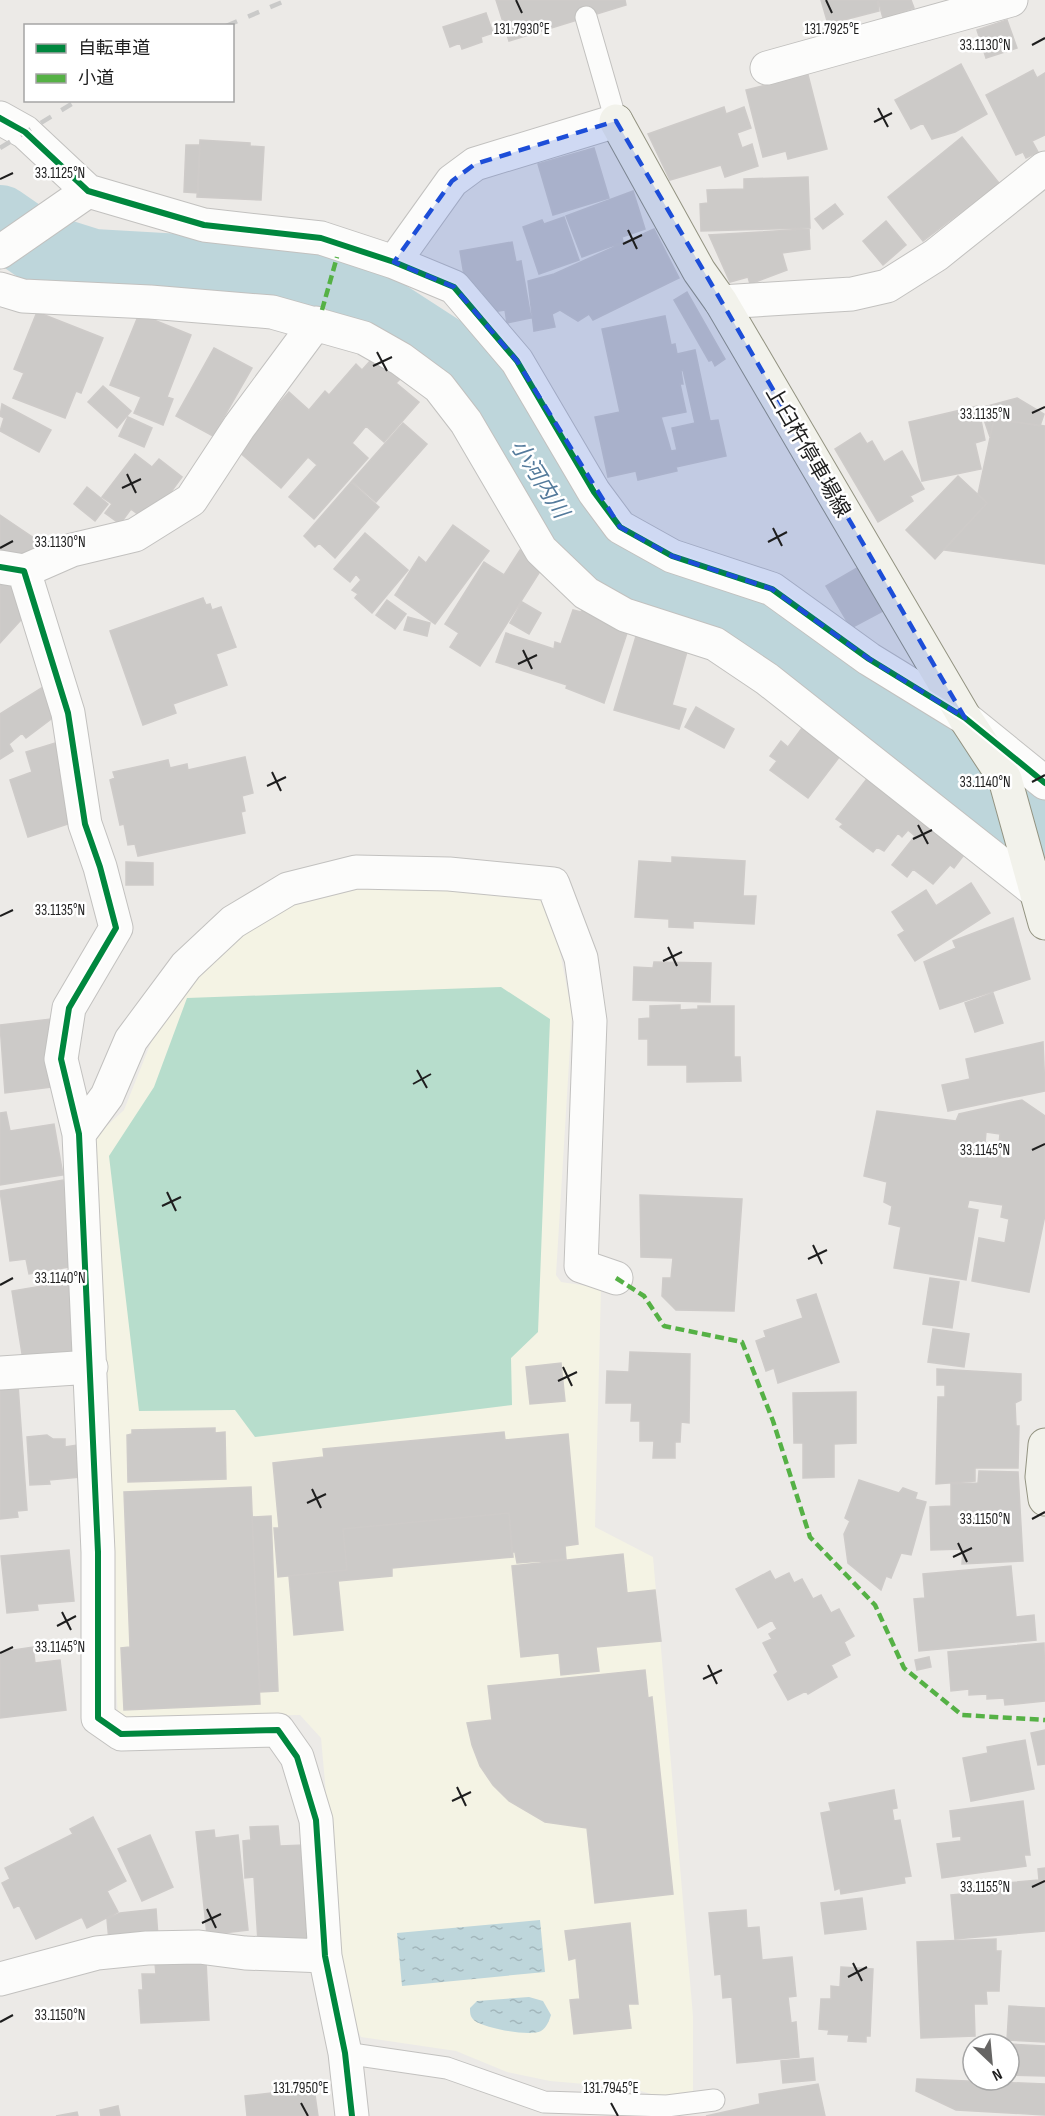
<svg xmlns="http://www.w3.org/2000/svg" width="1045" height="2116" font-family="'Sofia Sans Condensed','Noto Sans JP',sans-serif">
<style>
.education{fill:#f4f3e4}
.pitch{fill:#b7ddcc}
.water{fill:url(#water-ripples)}
.lines{fill:none;stroke-linecap:round;stroke-linejoin:round}
.river{stroke:#bed6db;stroke-width:72}
.building{fill:#cccac8;stroke:#cecbc9;stroke-width:1.5;fill-rule:evenodd}
.service-casing{stroke:#c2c1bf;stroke-width:23}
.minor-casing{stroke:#c2c1bf;stroke-width:35}
.secondary-casing{stroke:#939381;stroke-width:35}
.service{stroke:#fcfcfb;stroke-width:21}
.minor{stroke:#fcfcfb;stroke-width:33}
.secondary{stroke:#f2f2eb;stroke-width:33}
.rail{stroke:#cacac9;stroke-width:4.5;stroke-dasharray:12 12;stroke-linecap:butt}
.quiet{stroke:#55b145;stroke-width:4.5;stroke-dasharray:9 4.5;stroke-linecap:butt}
.cycleway-casing{stroke:#fff;stroke-width:10}
.cycleway{stroke:#00873e;stroke-width:6}
.marked{fill:#1d4ed8;fill-opacity:0.2;stroke:#1d4ed8;stroke-width:4.5;stroke-dasharray:12 8;stroke-linejoin:round}
.ticks{fill:none;stroke:#1e1e1e;stroke-width:2}
.labels{text-anchor:middle;dominant-baseline:central;stroke-width:5;stroke-linejoin:round;paint-order:stroke}
.street-label{font-size:21px;fill:#1e1e1e;stroke:#fff}
.water-label{font-size:22px;font-style:italic;fill:#537a9b;stroke:#fff}
.ticks-label{font-size:15px;text-anchor:middle;fill:#1e1e1e;stroke:#fff;stroke-width:5;stroke-linejoin:round;paint-order:stroke}
</style>
<defs>
<pattern id="water-ripples" width="26" height="14" patternUnits="userSpaceOnUse" patternTransform="scale(1.5)"><rect width="26" height="14" fill="#bed6db"/><path d="M2 4q2-2 4 0t4 0M15 11q2-2 4 0t4 0" fill="none" stroke="#a3b7bc"/></pattern>
</defs>
<rect width="100%" height="100%" fill="#eceae7"/>
<!-- education -->
<path class="education" d="M364,884L549,895L572,1014L556,1275L561,1282L601,1288L595,1527L653,1557L693,2016V2096L654,2095L631,2088L550,2081L507,2072L456,2051L361,2037L353,2020L343,1980L321,1738L300,1715L118,1718L85,1146L124,1110L162,1015L226,939L291,901Z"/>
<!-- pitch -->
<path class="pitch" d="M501,987L550,1019L538,1332L511,1358L512,1405L255,1437L235,1410L139,1411L109,1156L154,1087L187,998Z"/>
<!-- water -->
<path class="water" d="M540,1920L545,1972L402,1986L397,1933Z
M529,1997L543,2001L551,2015C549,2021 547,2027 541,2031C529,2037 485,2028 475,2021C470,2017 470,2013 470,2008L477,2001Z"/>
<g class="lines">
<!-- river -->
<path class="river" d="M0,221L39,248L93,265L301,277L373,307L444,353L494,406L573,534L628,587L755,625L835,693L1045,837"/>
</g>
<!-- building -->
<path class="building" d="M496,0H625L626,5L509,41Z
M821,0H877L879,11L828,24Z
M878,0H911L914,8L883,18Z
M486,13L493,33L481,37L482,42L462,49L460,43L450,47L443,27Z
M1007,20L1017,48L986,58L977,30Z
M961,64L987,114L955,132L932,139L923,123L911,129L895,100Z
M1033,70L1037,78L1045,73V135L1032,141L1038,152L1026,158L1023,152L1016,155L986,95Z
M808,75L827,149L788,159L786,151L763,157L746,90Z
M724,107L726,114L744,107L751,128L737,133L742,148L752,144L758,166L725,177L721,165L670,180L648,134Z
M962,137L999,183L923,241L888,197Z
M200,140L250,143V146L264,147L261,200L197,197Z
M186,145H200L198,193L184,192Z
M594,148L609,198L553,215L538,164Z
M808,177L810,228L701,231L700,204L708,203L707,190L744,189V179Z
M633,191L645,229L622,237L623,242L582,257L566,216Z
M835,204L843,214L823,229L815,219Z
M564,217L579,260L539,274L523,227L542,220L544,224Z
M886,221L906,245L883,265L863,241Z
M654,229L679,278L593,320L589,314L578,321L560,310L552,314L555,327L534,331L528,281L554,274Z
M809,229L810,249L782,253L787,270L750,284L748,277L730,282L709,235Z
M512,242L516,262L521,261L531,318L507,323L505,310L493,312L492,306L484,308L482,291L467,293L460,251Z
M687,292L725,359L715,366L712,360L709,361L674,300Z
M37,312L103,338L81,393L76,391L65,418L13,398L24,373L14,369Z
M139,314L191,335L167,397L173,399L163,425L134,413L141,397L110,385Z
M665,316L671,345L675,344L677,354L695,350L710,421L718,420L726,456L676,467L677,471L638,480L636,471L608,477L595,417L620,412L602,329ZM683,370L695,423L672,428L677,450L671,451L661,417L686,412L680,384H683L681,371Z
M214,348L252,368L213,436L176,416Z
M377,359L400,379L396,383L419,402L384,442L366,426L352,443L368,458L314,519L289,497L317,465L308,457L281,488L238,451L289,392L309,410L325,391L329,395L356,364L362,370L371,360Z
M103,386L131,411L117,428L88,402Z
M1017,398L1044,414L1040,426L994,419L990,437L980,408Z
M2,404L51,430L39,452L0,431L4,418L0,416Z
M978,406L985,440L975,443L981,469L922,481L909,422Z
M128,417L152,428L144,447L119,436Z
M994,419L1045,426V564L944,550L987,503L978,494Z
M403,423L427,444L376,502L352,481Z
M860,433L867,444L872,441L884,462L902,451L924,489L910,496L913,501L878,522L835,449Z
M135,454L152,467L159,459L182,477L157,511L149,505L140,516L131,509L120,524L105,513L112,504L102,497Z
M958,476L987,503L935,559L906,530Z
M351,482L379,507L335,558L319,543L315,547L304,536Z
M87,487L108,504L95,521L74,504Z
M0,515L50,549L16,566L0,557Z
M453,525L489,551L435,624L395,595L419,557L426,563Z
M365,533L408,570L372,613L355,598L358,594L352,590L361,580L356,574L350,582L334,569Z
M520,550L544,565L480,666L450,647L459,633L445,624L484,562L504,575Z
M857,568L883,611L851,628L826,586Z
M3,577L19,590L29,611L0,643V581Z
M203,598L206,605L210,604L212,610L221,607L236,647L216,654L227,685L173,704L176,713L143,725L110,631Z
M387,600L406,614L395,629L376,615Z
M522,602L541,613L529,634L510,623Z
M583,607L629,627L604,703L566,688L567,685L496,662L506,633L554,649L555,642L561,644L573,610L581,612Z
M408,617L430,623L427,636L404,630Z
M637,633L688,648L672,705L686,709L679,729L614,710Z
M43,687L59,713L26,738L22,733L9,744L13,751L0,759V714Z
M696,707L734,729L724,748L685,727Z
M802,728L840,756L808,798L770,770L777,761L770,756L781,741L788,747Z
M62,741L80,820L28,837L10,780L32,772L26,752Z
M245,757L253,793L242,796L245,811L241,812L245,833L138,856L135,844L128,845L124,824L120,825L110,780L115,778L113,772L168,760L170,768L187,764L188,770Z
M869,776L963,856L954,868L950,865L933,884L913,869L907,877L892,865L915,836L908,830L902,837L898,833L884,851L877,847L873,852L840,827L843,824L836,819Z
M672,857L745,861L743,896H756L754,924L693,921V928L669,927V919L635,917L639,861L672,863Z
M126,862L153,863V885H126Z
M971,883L990,913L915,961L898,935L905,931L892,912L926,890L936,906Z
M1013,918L1030,979L940,1009L924,962L956,948L953,941Z
M654,962L711,963L710,1002L633,1000L634,967L653,968Z
M993,993L1003,1023L975,1032L965,1003Z
M680,1005V1010L698,1009V1006H734V1057H740L741,1081L687,1082V1065H648V1039H639V1019L650,1018V1006Z
M51,1019L59,1086L5,1093L0,1025Z
M1043,1042L1045,1091L948,1111L942,1085L970,1079L966,1059Z
M1022,1100L1045,1116V1215L1029,1292L972,1281L979,1238L1005,1243L1009,1219L1001,1217L1003,1205L969,1200L967,1208L978,1210L966,1280L894,1268L901,1227L889,1224L892,1206L884,1202L887,1182L864,1176L877,1111L956,1121L959,1114ZM986,1132L1000,1134L998,1155L984,1154Z
M6,1112L10,1131L54,1124L63,1175L0,1185V1113Z
M63,1180L75,1266L29,1274L26,1259L10,1261L0,1191Z
M640,1195L742,1199L734,1311L676,1310L662,1296L663,1278H671L673,1258L641,1257Z
M930,1278L959,1282L952,1328L923,1324Z
M71,1281L83,1350L23,1360L12,1291Z
M816,1294L839,1362L778,1383L774,1368L766,1371L756,1341L766,1337L764,1331L803,1318L797,1300Z
M933,1329L969,1334L964,1367L928,1362Z
M630,1352L690,1354L689,1423L681,1422L680,1442H675V1458H653L654,1441H640V1421H631L632,1403H606L607,1371L629,1372Z
M561,1363L565,1401L530,1404L526,1367Z
M937,1369L1021,1374V1400L1015,1403L1016,1426H1019L1018,1468H975V1481L936,1484L938,1397H945V1385H937Z
M18,1385L27,1510L17,1511L18,1517L0,1519V1387Z
M856,1392V1443L834,1444V1477L803,1478V1443H794L793,1393Z
M215,1428V1433L225,1432L226,1479L128,1482L127,1435L132,1434V1430Z
M504,1432L505,1440L568,1434L578,1544L565,1546L566,1559L517,1563L515,1552H512L509,1513L343,1529L347,1570L278,1577L274,1528H279L273,1463L324,1457L323,1449Z
M47,1435L53,1439H65V1447L77,1445L80,1477L49,1480L50,1484L30,1485L27,1437Z
M979,1471L1018,1472L1023,1561L962,1564L963,1549L931,1550L930,1507L951,1506V1484L978,1483Z
M859,1480L899,1493L903,1488L917,1493L915,1499L926,1502L911,1555L901,1553L891,1578L886,1576L881,1590L848,1563L844,1534L850,1521L845,1518Z
M251,1487L260,1704L124,1710L121,1648L130,1647L124,1492Z
M509,1513L513,1557L392,1568V1576L338,1581L343,1630L294,1635L289,1576L347,1570L343,1529Z
M271,1516L278,1691L260,1692L252,1517Z
M69,1550L74,1601L37,1604L38,1610L7,1613L1,1556Z
M623,1554L627,1593L655,1590L661,1641L596,1647L599,1671L561,1675L559,1653L521,1657L512,1566Z
M1011,1566L1016,1617L1034,1615L1036,1640L919,1651L914,1599L925,1598L923,1574Z
M770,1571L775,1580L789,1573L794,1583L802,1579L813,1599L821,1595L831,1613L839,1609L854,1636L844,1642L850,1655L831,1665L837,1677L808,1694L806,1691L788,1700L774,1675L778,1672L763,1643L772,1639L769,1634L777,1629L772,1620L758,1628L736,1589Z
M1044,1643L1045,1701L1005,1705L1004,1698L987,1699V1694L969,1695V1689L951,1691L948,1652Z
M33,1647L35,1663L60,1660L66,1710L0,1718V1652Z
M929,1657L931,1667L917,1670L915,1660Z
M645,1670L648,1698L652,1697L673,1894L595,1903L587,1828L545,1822L509,1801L493,1785L480,1766L472,1745L467,1723L492,1720L488,1686Z
M1045,1730V1764L1038,1765L1031,1733Z
M1025,1740L1034,1789L971,1801L963,1758L988,1753L987,1747Z
M894,1790L897,1808L892,1809L894,1821L900,1820L911,1876L904,1877L905,1883L841,1894L840,1888L835,1890L821,1813L831,1811L829,1803Z
M1023,1801L1030,1855H1024L1026,1866L942,1878L937,1844L961,1841V1836L953,1837L950,1811Z
M93,1817L126,1881L107,1891L118,1912L87,1928L82,1917L36,1939L19,1905L14,1908L2,1883L10,1879L5,1868L73,1834L70,1829Z
M278,1826L280,1846L304,1845L309,1939L258,1942L254,1877L245,1878L243,1841L251,1840L250,1827Z
M214,1830L215,1838L238,1835L248,1930L207,1935L196,1832Z
M150,1835L173,1887L142,1901L118,1849Z
M1045,1868V1931L955,1939L951,1895L996,1891L995,1884L1039,1880L1038,1869Z
M862,1898L866,1929L825,1934L821,1903Z
M156,1909L158,1937L109,1941L107,1919L120,1913Z
M746,1910L747,1928L759,1927L762,1960L792,1957L796,1996L788,1997L791,2023L796,2022L799,2057L737,2063L732,1997L723,1998L721,1974L715,1975L709,1913Z
M630,1923L638,2004H628L631,2028L574,2034L570,2000L580,1999L576,1958L569,1960L565,1931Z
M996,1939V1951H1001L999,1991H986L987,2004H974L975,2036L921,2038L917,1942Z
M206,1961L209,2020L141,2023L139,1990H143L142,1974H156L155,1963Z
M841,1967L873,1969L870,2036H866V2042L848,2041L849,2035L828,2034L829,2030L819,2029L821,1999H831V1986L840,1987Z
M1009,2006L1045,2008V2042L1007,2040Z
M1009,2044L1045,2046V2076L1009,2075Z
M813,2058L815,2080L783,2083L781,2061Z
M917,2079L1045,2084V2115L956,2110L916,2091Z
M818,2084L825,2116H706L760,2104L759,2094Z
M314,2088L318,2116H247L245,2096Z
M118,2106L120,2116H101L100,2110Z
M77,2112L78,2116H56Z"/>
<g class="lines">
<!-- service casing -->
<g class="service-casing">
<path id="service" d="M586,17L616,121
M345,2053L447,2068L544,2102L667,2106L714,2100"/>
</g>
<!-- minor casing -->
<g class="minor-casing">
<path id="minor" d="M767,68L1011,0
M0,118L25,132L88,191L204,225L321,238L394,262L454,287L517,361L594,492L620,527L672,556L772,589L869,659L965,718L1045,783
M0,252L88,191
M394,262L452,181L475,164L616,121
M0,289L23,296L150,302L272,312L364,338L401,359L439,387L466,422L541,550L586,593L625,615L715,644L767,679L1038,893
M721,302L852,294L887,286L936,255L1045,168
M0,567L24,571L68,713L85,824L100,867L116,928L69,1008L61,1059L79,1134L98,1552V1718L121,1734L278,1730L297,1757L316,1820L325,1956L345,2053L352,2116
M24,571L72,550L135,535L191,500L239,427L316,323
M79,1134L107,1096L131,1040L186,966L233,922L288,889L356,872L449,874L553,884L581,958L590,1021L581,1266L616,1278
M0,1373L91,1367
M0,1979L97,1953L147,1948L199,1947L245,1953L325,1956"/>
</g>
<!-- secondary casing -->
<g class="secondary-casing">
<path id="secondary" d="M616,121L699,271L721,302L965,718L1005,779L1045,923
M1045,1445L1042,1477L1045,1499"/>
</g>
<!-- service -->
<use href="#service" class="service"/>
<!-- minor -->
<use href="#minor" class="minor"/>
<!-- secondary -->
<use href="#secondary" class="secondary"/>
<!-- rail -->
<path class="rail" d="M226,26L287,0
M0,148L78,100"/>
<!-- quiet -->
<path class="quiet" d="M322,310L337,257
M616,1278L644,1296L664,1326L742,1342L773,1421L810,1537L875,1605L904,1668L962,1715L1045,1720"/>
<!-- cycleway casing -->
<g class="cycleway-casing">
<path id="cycleway" d="M0,118L25,132L88,191L204,225L321,238L394,262L454,287L517,361L594,492L620,527L672,556L772,589L869,659L965,718L1045,783
M0,567L24,571L68,713L85,824L100,867L116,928L69,1008L61,1059L79,1134L98,1552V1718L121,1734L278,1730L297,1757L316,1820L325,1956L345,2053L352,2116"/>
</g>
<!-- cycleway -->
<use href="#cycleway" class="cycleway"/>
</g>
<!-- marked area -->
<path class="marked" d="M616,121L965,718L869,659L772,589L672,556L620,527L517,361L454,287L394,262L452,181L475,164Z"/>
<!-- ticks -->
<path class="ticks" d="M516,0L522,13M826,0L832,13M1032,45L1045,38M878,108L888,127M874,122L892,113M0,179L13,173M628,230L637,249M623,244L642,235M377,352L387,371M373,366L392,357M1032,413L1045,407M127,474L136,493M122,488L141,479M773,528L782,546M768,542L787,532M0,548L13,541M523,650L532,669M518,664L537,655M272,772L281,791M1032,782L1045,775M267,786L286,777M918,825L928,844M913,839L932,830M0,916L13,910M668,947L677,966M663,961L682,952M417,1070L427,1088M413,1084L431,1074M1032,1150L1045,1144M167,1192L176,1211M162,1206L181,1197M813,1245L822,1264M808,1259L827,1250M0,1285L13,1278M563,1367L572,1386M558,1381L577,1372M312,1489L321,1508M307,1503L326,1494M1032,1519L1045,1512M958,1543L967,1562M953,1557L972,1548M62,1612L71,1630M57,1626L76,1616M0,1653L13,1647M708,1665L717,1684M703,1679L722,1670M457,1787L466,1806M452,1801L471,1792M1032,1887L1045,1881M207,1909L216,1928M202,1923L221,1914M853,1963L862,1981M848,1977L867,1967M0,2022L13,2015M301,2103L308,2116M611,2103L618,2116"/>
<g class="labels">
<!-- street labels -->
<g class="street-label">
<text transform="translate(808 452) rotate(60)">上臼杵停車場線</text>
</g>
<!-- water labels -->
<g class="water-label">
<text transform="translate(539 479) rotate(58)">小河内川</text>
</g>
</g>
<g class="ticks-label">
<text x="832" y="34">131.7925°E</text>
<text x="522" y="34">131.7930°E</text>
<text x="985" y="50">33.1130°N</text>
<text x="60" y="178">33.1125°N</text>
<text x="985" y="419">33.1135°N</text>
<text x="60" y="547">33.1130°N</text>
<text x="985" y="787">33.1140°N</text>
<text x="60" y="915">33.1135°N</text>
<text x="985" y="1155">33.1145°N</text>
<text x="60" y="1283">33.1140°N</text>
<text x="985" y="1524">33.1150°N</text>
<text x="60" y="1652">33.1145°N</text>
<text x="985" y="1892">33.1155°N</text>
<text x="60" y="2020">33.1150°N</text>
<text x="301" y="2093">131.7950°E</text>
<text x="611" y="2093">131.7945°E</text>
</g>
<!-- legend -->
<rect x="24" y="24" width="210" height="78" fill="#ffffff" stroke="#a5a5a5" stroke-width="1.5"/>
<rect x="36" y="44" width="30" height="9" fill="#00873e" stroke="#a5a5a5" stroke-width="1.5"/>
<text x="78" y="54" font-size="18" fill="#1e1e1e">自転車道</text>
<rect x="36" y="74" width="30" height="9" fill="#55b145" stroke="#a5a5a5" stroke-width="1.5"/>
<text x="78" y="84" font-size="18" fill="#1e1e1e">小道</text>
<!-- north arrow -->
<g transform="translate(991 2062) rotate(154)"><circle r="28" fill="#ffffff" stroke="#a5a5a5" stroke-width="1.5"/>
<path d="M0-4.5L10 22L0 15L-10 22Z" fill="#666564"/>
<text y="-9" font-size="16" font-weight="bold" text-anchor="middle" fill="#1e1e1e">N</text>
</g>
</svg>
